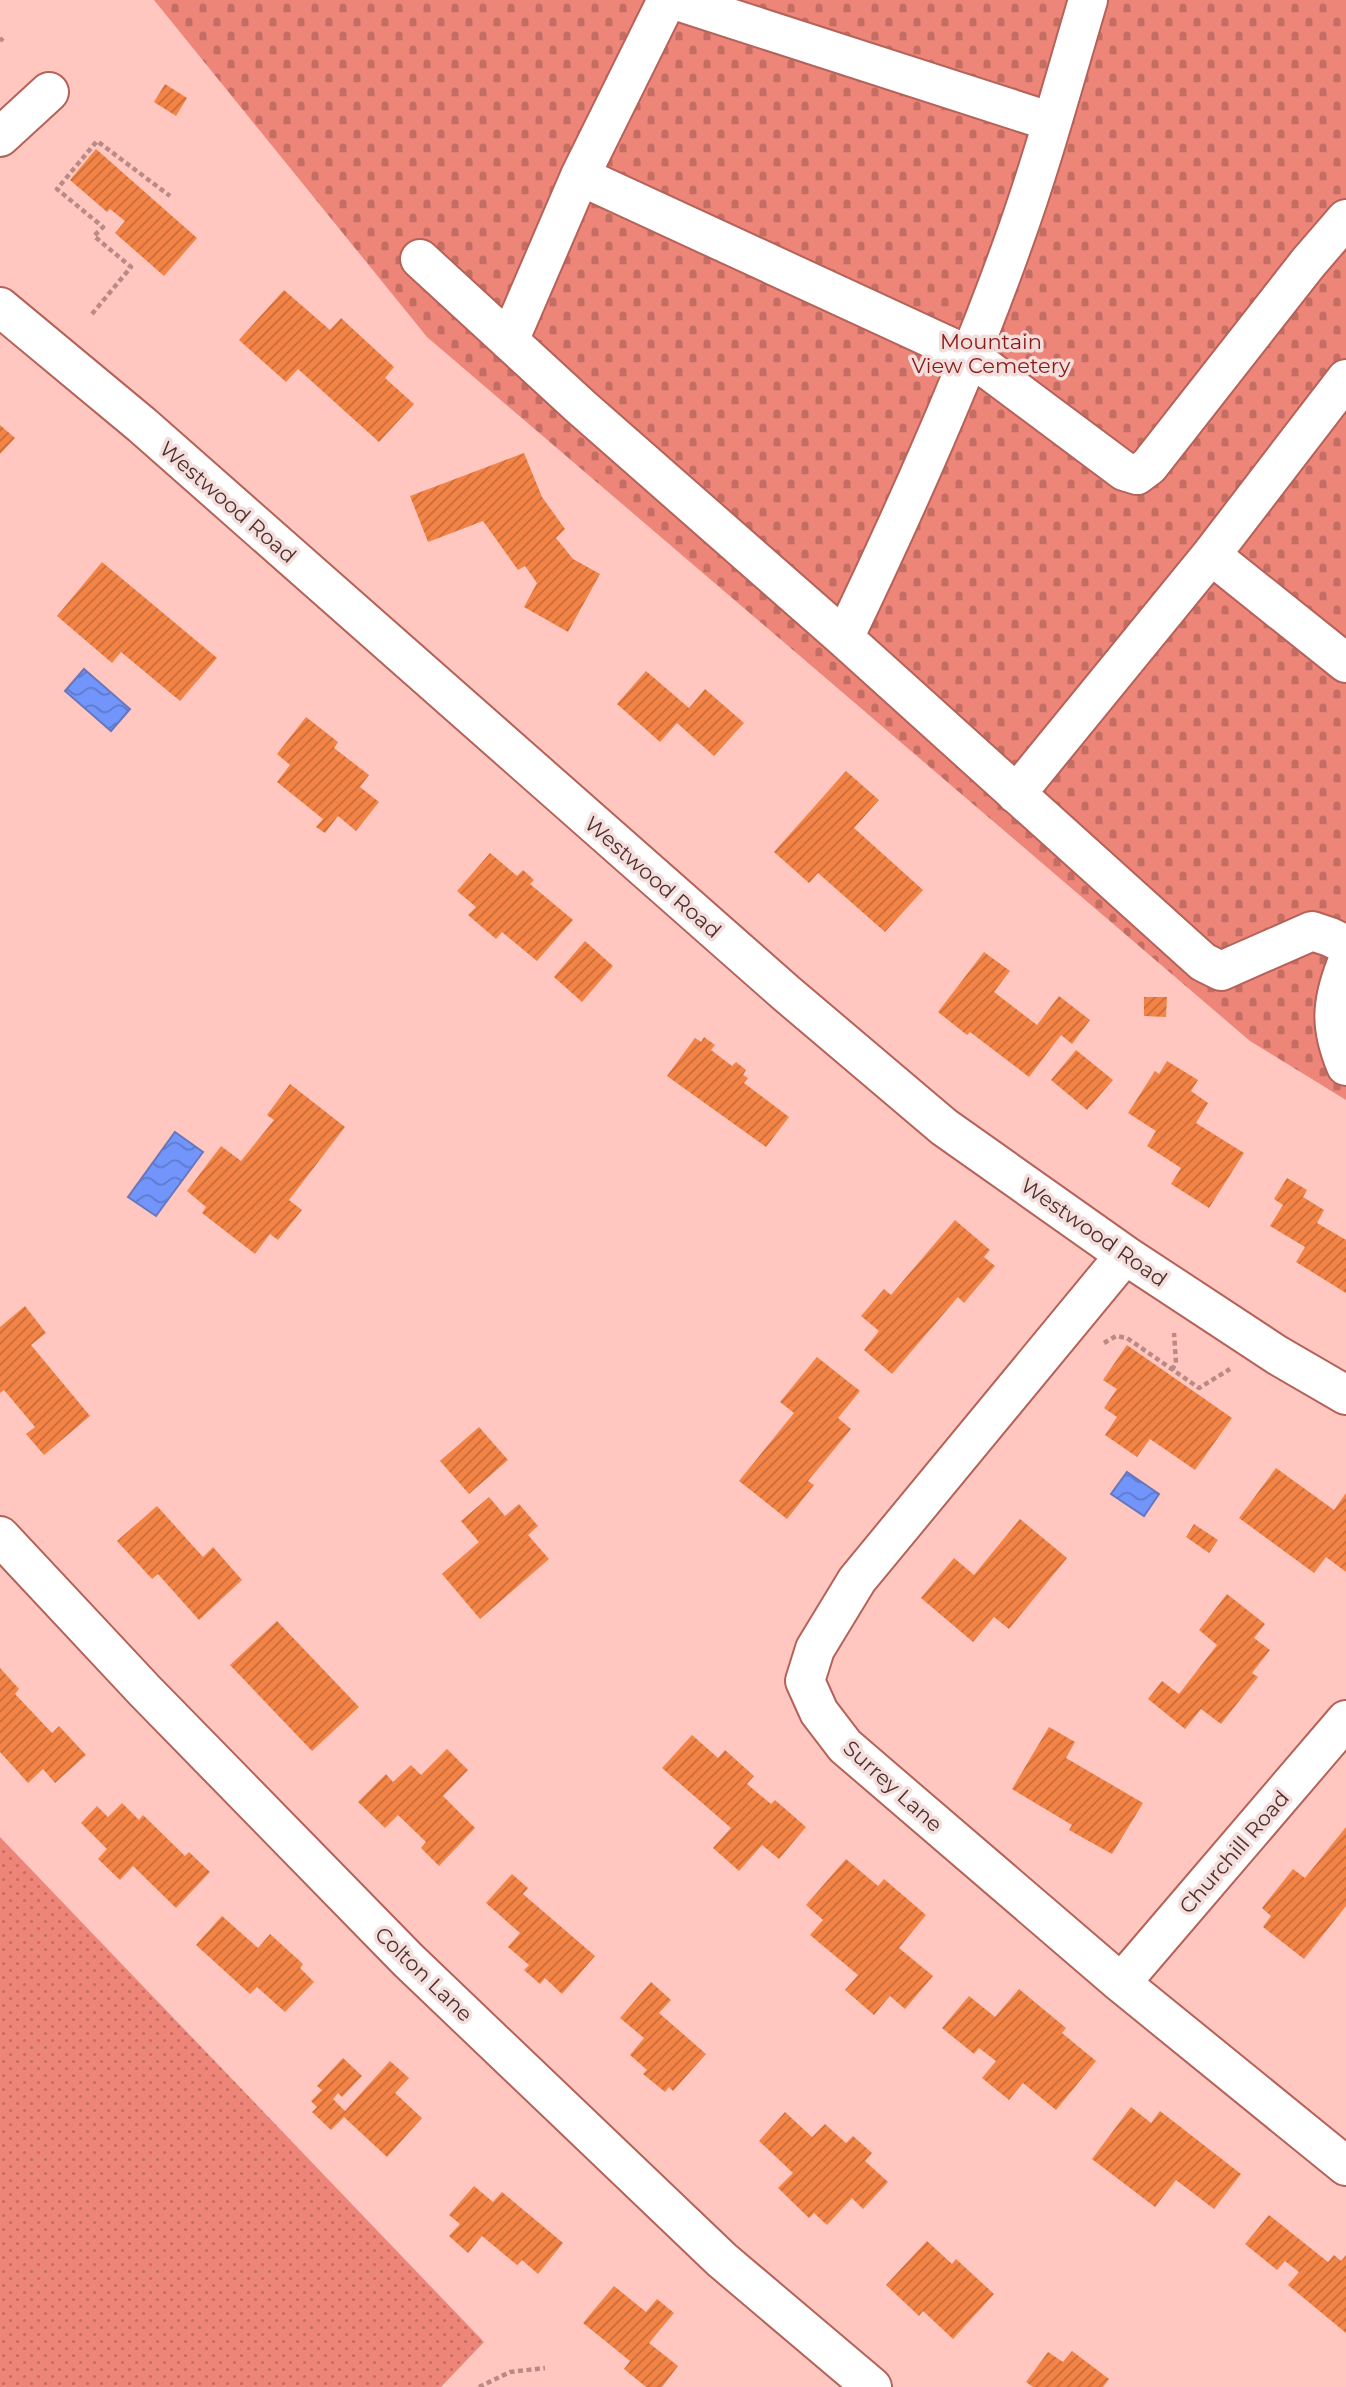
<svg xmlns="http://www.w3.org/2000/svg" width="1346" height="2387" font-family="Montserrat,sans-serif">
<style>
.cemetery{fill:url(#cemetery-stones)}
.park{fill:url(#park-dots)}
.water{fill:url(#water-waves);stroke:#6876bc;stroke-width:2}
.building{fill:url(#building-hatch)}
.lines{fill:none;stroke-linecap:round;stroke-linejoin:round}
.minor-casing{stroke:#b56259;stroke-width:42}
.path{stroke:#ba8a83;stroke-width:4.5;stroke-dasharray:5 3.5;stroke-linecap:butt}
.minor{stroke:#fff;stroke-width:38}
.labels{text-anchor:middle;dominant-baseline:central;stroke-width:7;stroke-linejoin:round;paint-order:stroke}
.park-label{font-size:21px;fill:#8b1b18;stroke:#f2dedc}
.street-label{font-size:21px;fill:#522e2a;stroke:#f2dedc}
</style>
<defs>
<pattern id="cemetery-stones" width="16" height="16" patternUnits="userSpaceOnUse" patternTransform="scale(1.75)"><rect width="16" height="16" fill="#ee8579"/><path d="M2 7V4a2 2 0 0 1 4 0v3zM10 15v-3a2 2 0 0 1 4 0v3z" fill="#c36d63"/></pattern>
<pattern id="park-dots" width="8" height="8" patternUnits="userSpaceOnUse" patternTransform="scale(1.75)"><rect width="8" height="8" fill="#ee8579"/><path d="M2 2h.1M6 6h.1" fill="none" stroke="#c36d63" stroke-width="1.8" stroke-linecap="round"/></pattern>
<pattern id="water-waves" width="16" height="10" patternUnits="userSpaceOnUse" patternTransform="scale(1.75)"><rect width="16" height="10" fill="#7195fb"/><path d="M0 5q4-4 8 0t8 0" fill="none" stroke="#5f7acb"/></pattern>
<pattern id="building-hatch" width="6" height="6" patternUnits="userSpaceOnUse" patternTransform="scale(1.75)"><rect width="6" height="6" fill="#f38446"/><path d="M-1 1l2-2M0 6l6-6M5 7l2-2" fill="none" stroke="#c76c3b"/></pattern>
</defs>
<rect width="100%" height="100%" fill="#ffc7bf"/>
<!-- cemetery -->
<path class="cemetery" d="M154,0H1346V1100L1250,1041L427,337Z"/>
<!-- park -->
<path class="park" d="M0,1837L484,2342L441,2387H0Z"/>
<!-- water -->
<path class="water" d="M84,669L130,709L111,731L65,691Z
M175,1132L203,1152L156,1216L128,1197Z
M1127,1472L1159,1494L1144,1516L1111,1494Z"/>
<!-- building -->
<path class="building" d="M165,84L187,98L176,116L154,102Z
M96,149L197,238L164,276L115,233L125,221L110,209L107,212L70,180Z
M284,290L330,330L341,318L394,367L385,378L414,404L379,442L298,369L286,382L239,340Z
M0,425L15,438L0,454Z
M524,453L542,497L565,529L556,538L573,559L600,574L568,632L524,607L537,583L525,566L518,570L483,521L428,542L410,496Z
M102,562L217,658L180,701L121,652L112,663L57,616Z
M646,671L689,708L705,689L744,723L714,756L677,723L660,742L617,704Z
M306,717L338,742L334,748L369,775L360,787L379,802L356,831L338,816L325,833L316,827L323,819L277,782L290,765L277,754Z
M846,771L879,800L854,828L923,890L885,932L818,873L809,883L774,852Z
M490,853L517,876L523,870L534,880L530,884L573,920L537,961L502,932L496,939L468,915L476,907L457,891Z
M585,941L613,966L582,1002L554,977Z
M984,952L1010,971L994,992L1037,1025L1059,996L1090,1020L1072,1044L1061,1035L1029,1077L970,1032L967,1035L938,1012Z
M1144,997H1167L1166,1017L1144,1016Z
M704,1037L715,1045L711,1050L732,1066L736,1062L746,1070L743,1075L748,1078L744,1083L789,1117L766,1147L667,1076L695,1038L701,1042Z
M1076,1050L1113,1080L1087,1110L1051,1080Z
M1167,1061L1198,1080L1191,1091L1208,1103L1196,1123L1244,1153L1209,1208L1171,1184L1181,1168L1147,1146L1156,1131L1128,1113L1155,1071L1159,1074Z
M290,1084L345,1127L289,1200L302,1210L278,1240L270,1234L255,1254L202,1213L206,1207L187,1191L221,1146L241,1161L274,1120L267,1115Z
M1287,1178L1307,1190L1303,1197L1324,1210L1317,1223L1346,1240V1293L1296,1262L1305,1247L1270,1226L1283,1205L1274,1199Z
M955,1220L990,1250L984,1257L995,1266L964,1303L958,1297L892,1374L864,1350L879,1331L861,1316L884,1289L891,1295Z
M25,1306L46,1333L31,1345L90,1416L44,1455L26,1434L35,1427L4,1390L0,1393V1327Z
M1127,1345L1232,1418L1195,1470L1150,1439L1137,1457L1105,1435L1117,1417L1104,1408L1117,1389L1103,1380Z
M817,1357L860,1391L838,1418L851,1429L808,1481L814,1485L787,1519L739,1481L794,1413L780,1402Z
M479,1427L508,1460L469,1494L440,1461Z
M1276,1468L1334,1510L1346,1493V1572L1326,1557L1314,1573L1239,1518Z
M489,1497L505,1516L519,1504L538,1526L528,1535L549,1559L480,1619L442,1574L479,1542L461,1521Z
M157,1506L203,1557L213,1547L242,1580L199,1620L158,1574L152,1579L117,1541Z
M1020,1519L1067,1558L1009,1629L994,1617L973,1642L921,1598L954,1558L974,1575Z
M1194,1524L1218,1540L1209,1553L1186,1537Z
M1227,1594L1265,1624L1254,1638L1270,1650L1252,1673L1258,1677L1221,1724L1201,1709L1185,1729L1148,1699L1162,1681L1179,1694L1217,1645L1199,1630Z
M277,1621L359,1707L312,1751L230,1665Z
M0,1668L19,1689L15,1694L52,1733L59,1726L86,1755L55,1783L43,1769L28,1783L0,1752Z
M1049,1727L1075,1742L1066,1758L1143,1803L1112,1854L1069,1830L1072,1825L1012,1789Z
M692,1735L718,1758L725,1750L754,1776L747,1784L771,1804L775,1800L806,1827L779,1859L762,1845L739,1871L713,1848L731,1828L662,1768Z
M447,1749L468,1770L443,1796L475,1828L439,1866L421,1848L426,1842L398,1815L385,1828L358,1802L386,1774L393,1782L411,1765L421,1775Z
M122,1803L139,1820L143,1815L185,1856L189,1852L210,1872L176,1908L133,1866L120,1880L98,1859L107,1849L81,1823L97,1806L108,1817Z
M1346,1827V1906L1304,1959L1263,1927L1271,1916L1262,1908L1293,1869L1305,1878Z
M846,1859L878,1886L884,1879L926,1915L899,1948L933,1976L905,2009L890,1996L874,2015L845,1990L858,1975L810,1935L823,1920L806,1905Z
M512,1874L528,1888L523,1894L595,1956L562,1994L545,1978L540,1984L524,1970L529,1965L508,1947L520,1933L486,1903Z
M222,1916L258,1948L270,1934L303,1964L300,1968L314,1982L285,2012L257,1987L250,1994L196,1945Z
M651,1982L671,2000L659,2013L706,2054L673,2091L669,2087L665,2092L643,2074L647,2070L630,2055L644,2038L620,2018Z
M1019,1989L1066,2028L1062,2033L1096,2061L1056,2110L1023,2083L1009,2100L982,2078L996,2061L979,2048L974,2054L942,2028L969,1996L995,2017Z
M343,2058L362,2076L342,2097L338,2093L333,2099L345,2111L390,2061L409,2078L395,2093L422,2118L387,2157L344,2117L331,2130L312,2112L317,2107L311,2101L322,2090L317,2086Z
M1131,2107L1151,2123L1160,2111L1241,2174L1214,2209L1176,2180L1155,2207L1092,2159Z
M785,2112L812,2137L825,2124L846,2143L853,2136L872,2153L865,2161L888,2182L863,2209L852,2198L827,2225L814,2213L809,2218L778,2188L793,2173L759,2141Z
M474,2186L493,2202L502,2192L563,2243L538,2274L522,2260L517,2265L482,2236L468,2253L449,2236L460,2224L449,2215Z
M1269,2215L1328,2262L1334,2255L1341,2261L1346,2255V2333L1288,2285L1299,2272L1285,2261L1277,2270L1245,2244Z
M927,2241L952,2264L956,2259L994,2294L953,2339L923,2311L919,2316L886,2285Z
M614,2286L646,2312L657,2299L674,2313L649,2343L678,2366L662,2387H646L624,2369L630,2361L583,2323Z
M1072,2351L1109,2379L1103,2387H1033L1026,2382L1048,2352L1063,2362Z"/>
<g class="lines">
<!-- minor casing -->
<g class="minor-casing">
<path id="minor" d="M674,0L1052,122
M0,137L49,92
M580,176L970,356L1124,471L1137,475L1149,466L1308,263L1346,219
M420,259L581,407L844,638L1203,962L1221,971L1312,931L1330,937L1346,945
M0,307L142,425L786,993L944,1127L1125,1255L1277,1355L1346,1395
M509,341L580,176L667,0
M1346,379L1211,555L1346,663
M844,638C906,509 965,378 1013,243C1042,163 1064,81 1088,0
M1016,794L1211,555
M1346,965C1331,1004 1330,1027 1346,1066
M1125,1255L857,1580L815,1649L805,1681L819,1712L845,1746L1121,1983L1346,2166
M0,1536L145,1691L408,1960L722,2260L872,2387
M1121,1983L1346,1720"/>
</g>
<!-- path -->
<path class="path" d="M0,41L3,38
M92,314L131,267L94,236L103,227L57,189L97,141L170,196
M1104,1343L1116,1336L1127,1338L1199,1388L1230,1369
M1172,1370L1176,1363L1174,1333
M479,2387L510,2372L545,2368"/>
<!-- minor -->
<use href="#minor" class="minor"/>
</g>
<g class="labels">
<!-- park labels -->
<g class="park-label">
<text x="991" y="341">Mountain<tspan x="991" dy="24">View Cemetery</tspan></text>
</g>
<!-- street labels -->
<g class="street-label">
<text transform="translate(228 502) rotate(41)">Westwood Road</text>
<text transform="translate(653 877) rotate(41)">Westwood Road</text>
<text transform="translate(1094 1232) rotate(35)">Westwood Road</text>
<text transform="translate(893 1786) rotate(42)">Surrey Lane</text>
<text transform="translate(1234 1852) rotate(-49)">Churchill Road</text>
<text transform="translate(424 1974) rotate(44)">Colton Lane</text>
</g>
</g>
</svg>
